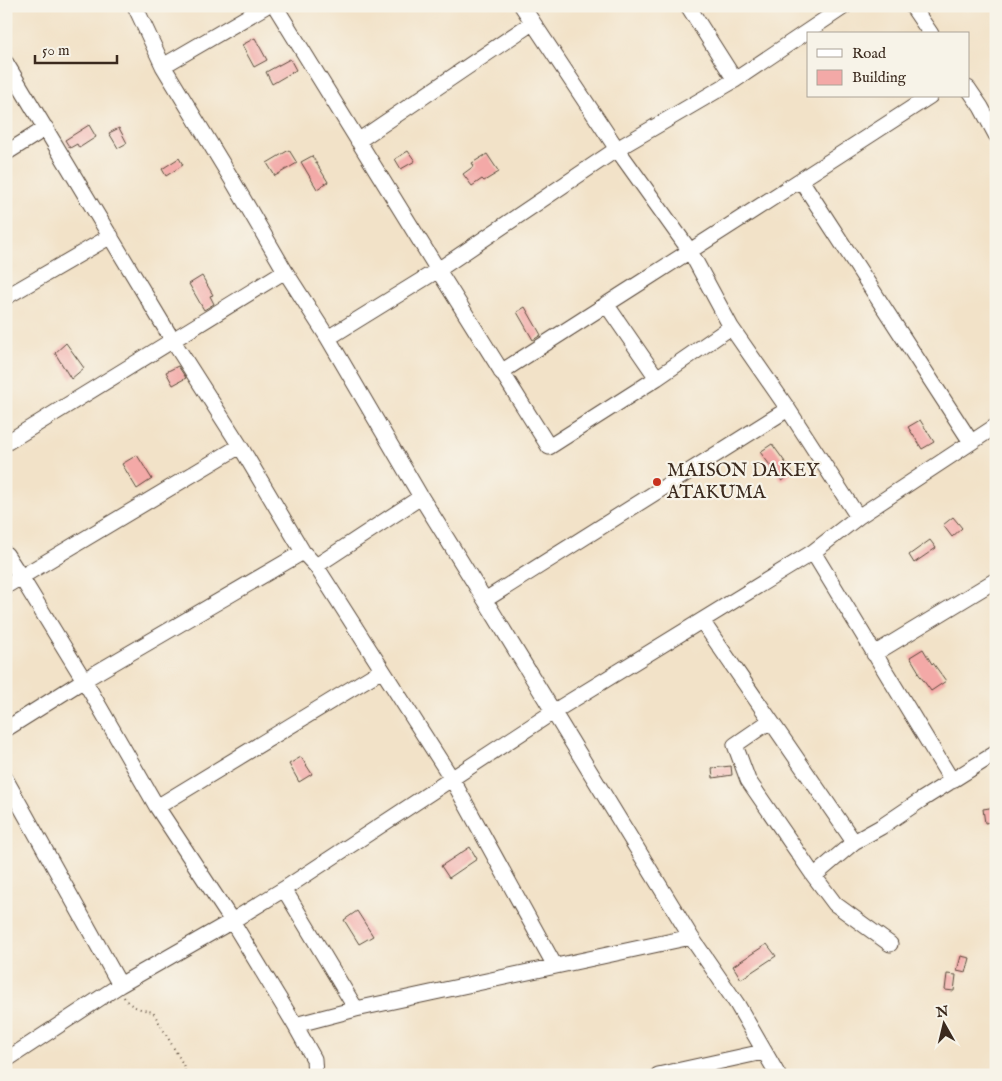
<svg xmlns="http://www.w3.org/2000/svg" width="1002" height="1081" font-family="'IM FELL English',serif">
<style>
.building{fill:#f3a9a7}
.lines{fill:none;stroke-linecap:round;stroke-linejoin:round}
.minor-casing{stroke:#564638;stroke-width:17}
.path{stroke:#564638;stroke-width:2;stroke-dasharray:1 4;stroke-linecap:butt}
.minor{stroke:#fff;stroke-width:15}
.poi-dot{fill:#c8321e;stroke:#f7f3e8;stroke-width:2}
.labels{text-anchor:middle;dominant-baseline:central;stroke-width:4.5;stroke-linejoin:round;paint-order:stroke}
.poi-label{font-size:19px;fill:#3b2a1e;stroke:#f7f3e8;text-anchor:start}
</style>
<rect width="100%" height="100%" fill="#f7f3e8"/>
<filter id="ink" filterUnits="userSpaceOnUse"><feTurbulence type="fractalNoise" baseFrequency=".02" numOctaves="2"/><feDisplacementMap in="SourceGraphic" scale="10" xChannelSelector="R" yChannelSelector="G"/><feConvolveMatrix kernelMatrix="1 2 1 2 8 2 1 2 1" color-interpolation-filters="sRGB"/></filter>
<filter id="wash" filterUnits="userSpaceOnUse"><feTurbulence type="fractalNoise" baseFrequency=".0096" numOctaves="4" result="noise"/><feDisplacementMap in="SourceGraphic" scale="20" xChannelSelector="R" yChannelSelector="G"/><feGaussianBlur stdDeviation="1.12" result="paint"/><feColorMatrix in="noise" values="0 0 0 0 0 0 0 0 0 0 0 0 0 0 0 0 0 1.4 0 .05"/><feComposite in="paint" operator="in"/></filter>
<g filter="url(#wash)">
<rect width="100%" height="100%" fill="#f2e2c8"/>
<g id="blocks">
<!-- building -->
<path class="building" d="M255,38L267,60L254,67L242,45Z
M290,59L296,70L272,84L266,72Z
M89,125L96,137L79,148L77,144L70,148L65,140Z
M119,128L127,143L118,148L109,133Z
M289,150L297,163L275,176L267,163Z
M408,151L415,161L401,169L395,159Z
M487,154L499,172L484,181L482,179L472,186L463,174L474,166L472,163Z
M312,156L328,182L317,189L301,162Z
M179,158L183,165L166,176L162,169Z
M202,276L213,295L210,296L214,304L204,310L189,284Z
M525,307L541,335L533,340L517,312Z
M66,343L84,368L71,379L55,353Z
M178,366L186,378L173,385L166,372Z
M920,420L934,442L922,449L908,427Z
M772,444L793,473L782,481L760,452Z
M137,455L152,479L137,489L122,464Z
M953,517L962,528L952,537L943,525Z
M930,540L936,548L914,563L909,555Z
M923,649L932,664L933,663L946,681L931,691L918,673L919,672L910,657Z
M301,757L312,774L299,782L289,764Z
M731,766L732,775L713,778L712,768Z
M996,807V821L985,823L983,809Z
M470,847L477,859L449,878L441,866Z
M357,911L373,936L359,944L344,920Z
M767,944L776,956L741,979L733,966Z
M961,956L970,958L966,973L957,971Z
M947,974L956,975L954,991L945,990Z"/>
</g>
</g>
<g filter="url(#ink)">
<use href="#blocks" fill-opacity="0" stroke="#564638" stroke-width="1"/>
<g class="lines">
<!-- minor casing -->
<g class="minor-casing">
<path id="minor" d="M135,6L163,66L231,178L285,271L328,338L421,497L485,600L691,937L737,1004L778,1075
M275,6L438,270L549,447L657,378L731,327
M522,6L617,149L690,251L731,327L788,409L858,517
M688,6L735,80
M912,6L931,34
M6,63L173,341L240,446L303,552L316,566L452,779L555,966
M163,66L266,6
M968,88L981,107L996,135
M358,141L532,23
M6,153L46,128
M801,180L971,442
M6,297L111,236
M606,304L657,378
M328,338L438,270L617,149L735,80L845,6
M501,372C644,280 788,189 930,96
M6,443L285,271
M813,552L952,781
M6,554L21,577L84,680L157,807L232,921L295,1025L314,1059L315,1075
M316,566L421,497
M6,586L240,446
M485,600L788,409
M702,621L854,842
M874,654L996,580
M770,721L735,745L748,780L814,876L835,904L890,944
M6,729L84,680L303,552
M6,780L120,985
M157,807L382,670
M814,876L854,842L881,827L921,800L996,753
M284,889L356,1009
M295,1025L356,1009L691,937
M6,1060L120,985L232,921L284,889L553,712L813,552L858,517L996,426
M658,1075L763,1052"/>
</g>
<!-- path -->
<path class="path" d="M124,997C129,1007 143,1010 153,1012L183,1064L186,1075"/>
<!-- minor -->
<use href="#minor" class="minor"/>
</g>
</g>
<!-- markers -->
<circle class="poi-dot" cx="657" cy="482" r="5"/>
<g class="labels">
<!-- poi labels -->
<g class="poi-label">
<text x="667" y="471">MAISON DAKEY<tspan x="667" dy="22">ATAKUMA</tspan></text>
</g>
</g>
<!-- margin -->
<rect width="1002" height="1081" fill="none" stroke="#f7f3e8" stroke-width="25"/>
<!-- legend -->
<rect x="807" y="32" width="162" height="65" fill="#f7f3e8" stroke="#aca397"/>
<rect x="817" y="49" width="25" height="8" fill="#ffffff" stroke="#aca397"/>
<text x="852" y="58" font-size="15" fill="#3b2a1e">Road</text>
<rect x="817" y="70" width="25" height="15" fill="#f3a9a7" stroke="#aca397"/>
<text x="852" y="82" font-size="15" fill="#3b2a1e">Building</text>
<!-- north arrow -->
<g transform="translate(944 1024) rotate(352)" stroke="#f7f3e8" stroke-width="4" paint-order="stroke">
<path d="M0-4L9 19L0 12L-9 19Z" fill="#3b2a1e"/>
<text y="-8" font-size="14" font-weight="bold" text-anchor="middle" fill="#3b2a1e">N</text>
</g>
<!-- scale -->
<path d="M35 55v8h82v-8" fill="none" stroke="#3b2a1e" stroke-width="2.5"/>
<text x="42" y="55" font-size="15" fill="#3b2a1e" stroke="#f7f3e8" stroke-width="4" paint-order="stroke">50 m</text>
</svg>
